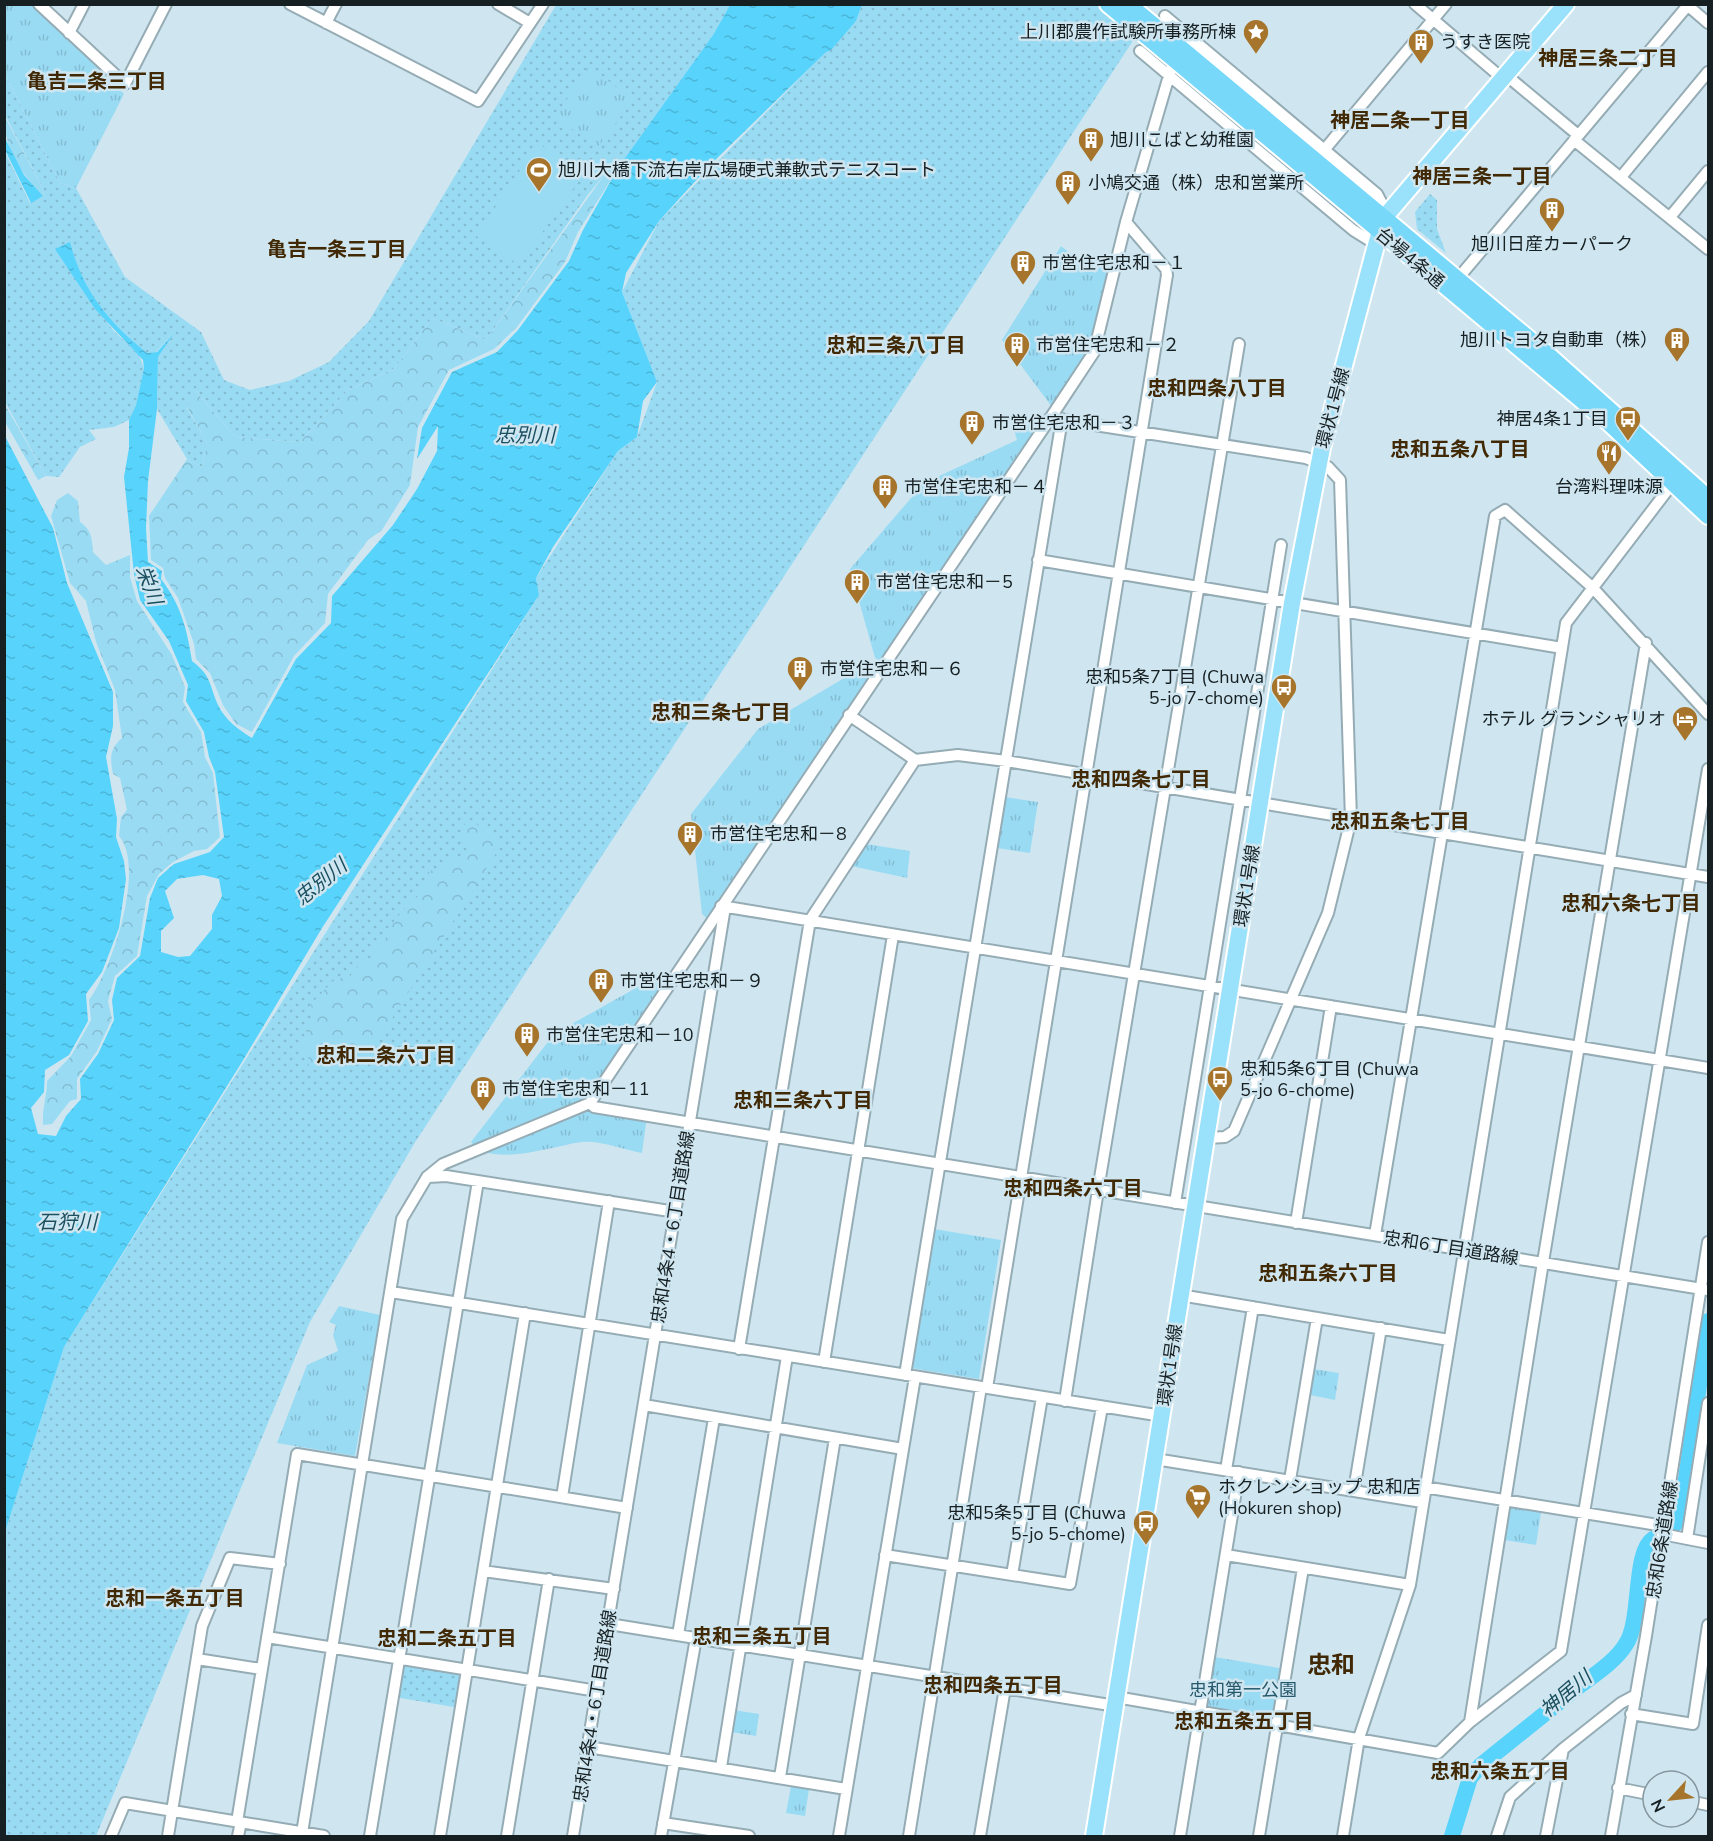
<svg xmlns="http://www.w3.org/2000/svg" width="1713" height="1841" font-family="'Nunito Sans','Noto Sans JP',sans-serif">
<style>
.grass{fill:url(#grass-dots)}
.forest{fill:url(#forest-crowns)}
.park{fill:url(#park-tufts)}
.garden{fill:#9adbf4}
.water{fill:url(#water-ripples);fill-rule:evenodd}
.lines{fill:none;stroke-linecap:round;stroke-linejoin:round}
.river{stroke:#57d3fc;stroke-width:16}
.minor-casing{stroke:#95acb5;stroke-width:14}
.primary-casing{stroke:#fff;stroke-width:20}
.trunk-casing{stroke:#fff;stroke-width:20}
.minor{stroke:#fff;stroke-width:10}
.primary{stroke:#9ae2fb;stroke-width:16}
.trunk{stroke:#78d8fa;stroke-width:16}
.labels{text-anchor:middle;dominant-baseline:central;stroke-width:5;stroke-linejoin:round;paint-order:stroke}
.poi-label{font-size:18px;fill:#161f22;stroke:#cfe6f0;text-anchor:start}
.street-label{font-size:18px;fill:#161f22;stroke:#cfe6f0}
.park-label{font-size:18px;fill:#26596b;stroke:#cfe6f0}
.neighbourhood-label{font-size:20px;font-weight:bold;fill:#402904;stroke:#cfe6f0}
.water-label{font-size:20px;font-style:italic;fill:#1b4f60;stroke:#cfe6f0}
.district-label{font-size:24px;font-weight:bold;fill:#402904;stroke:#cfe6f0}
</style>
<defs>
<pattern id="grass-dots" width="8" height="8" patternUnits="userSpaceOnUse" patternTransform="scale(1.5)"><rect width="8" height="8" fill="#9adbf4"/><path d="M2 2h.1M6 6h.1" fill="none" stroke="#84bcd1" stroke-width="1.8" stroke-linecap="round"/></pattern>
<pattern id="forest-crowns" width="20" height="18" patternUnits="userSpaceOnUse" patternTransform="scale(1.5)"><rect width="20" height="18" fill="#9adbf4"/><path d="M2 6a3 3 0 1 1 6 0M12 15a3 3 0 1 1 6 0" fill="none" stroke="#84bcd1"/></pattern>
<pattern id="park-tufts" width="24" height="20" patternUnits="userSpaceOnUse" patternTransform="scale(1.5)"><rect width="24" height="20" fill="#9adbf4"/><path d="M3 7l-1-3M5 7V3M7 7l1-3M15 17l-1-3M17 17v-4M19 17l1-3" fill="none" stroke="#84bcd1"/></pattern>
<pattern id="water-ripples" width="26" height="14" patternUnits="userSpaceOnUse" patternTransform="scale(1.5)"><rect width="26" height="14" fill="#57d3fc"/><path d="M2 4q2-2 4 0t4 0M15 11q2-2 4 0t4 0" fill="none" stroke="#4bb5d8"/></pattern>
</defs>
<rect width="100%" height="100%" fill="#cfe6f0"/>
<!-- grass -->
<path class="grass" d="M556,5H730L713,35L612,178L605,174L587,196L486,340L432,318L395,368L348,390L300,442L235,437L196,391L187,408L207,443L202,467L187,459L157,409L158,357L175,332L156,352L147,353C119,330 92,304 77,269C74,261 72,251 69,242L72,271L82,288L113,330L139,355L144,368L136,405L129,420L114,427L89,430L96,439L80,447L59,477L46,476L5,402L4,150L30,203L43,196L44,191L5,115V74L60,183L76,188L125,277L201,332L224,380L250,390L289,381L329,362L369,321Z
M862,5H1103L1138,33L414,1144L310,1322L96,1836H5V1532L64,1347L539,595L536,578L618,451L637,437L657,382L622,292L659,221L856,21Z
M1430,194L1437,200V229L1446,253L1417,229L1415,212Z
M400,1658L467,1669L460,1708L394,1697Z"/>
<!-- forest -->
<path class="forest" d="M4,115L44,191L43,196C19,170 5,151 4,115Z
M605,174L612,178L578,232L565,262L517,327L494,349L449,370L418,427L410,485L382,530L368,540L328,594L325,623L294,656L252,732L236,724L223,705L210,673L196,659L194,644L178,598L165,578L163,568L151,560L149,516L187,459L202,467L207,443L187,407L195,390L235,437L300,442L348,390L395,368L432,318L486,340Z
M4,403L46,476L38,480L5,422Z
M68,493L78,501L80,522C92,530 92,539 93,552L106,565L130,555V577L137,601L172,655L185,687L183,702L201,732L205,757L213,773L220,837L207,849L194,851L173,862L159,874L147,896L137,956L115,976L108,1001L112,1019L97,1051L77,1079V1099L70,1101L52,1124L43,1125C42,1107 47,1097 47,1081L71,1056L91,1020L89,1000C112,969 146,868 119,836L121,817L127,810L120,778L113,774C110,759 109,749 122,738L115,690L96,642L86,601L70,583L51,516L57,500Z
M471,821C483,826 488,837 500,842V847L367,1058L342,1056L339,1042L329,1043L331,1052L322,1055L321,1071L309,1069L308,1056L300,1046L313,1014L311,1004L336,978H349L364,956L373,960V947L386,940L389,927L409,903L417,897L430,871L442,867L449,859L467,858L469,852L460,840L462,826Z"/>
<!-- park -->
<path class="park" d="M5,5H33L124,94L76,188L60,183L5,74Z
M589,66L633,100L598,147L555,117Z
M1061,246L1095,273L1100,267L1113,273L1094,352L1055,411L1002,340Z
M1022,417L1044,425L883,663L875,658L850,569L924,483L1017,440L1011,420Z
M856,671L872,681L711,922L702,914L691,814L758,729Z
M1005,797L1038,802L1030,853L997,848Z
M866,844L910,851L907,878L851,866Z
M650,980L669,985L590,1102L647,1116L642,1153C624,1150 600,1140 582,1142C556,1145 491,1169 471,1142L554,1034Z
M934,1229L1001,1240L979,1379L911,1368Z
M339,1306L380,1315L355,1456L277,1443L307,1365L338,1351L333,1335L336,1325L329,1322Z
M1314,1369L1339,1373L1335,1400L1310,1395Z
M1504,1501L1542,1506L1536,1545L1498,1539Z
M1209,1656L1285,1669L1277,1724L1201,1711Z
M734,1710L759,1714L756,1736L731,1732Z
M791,1786L809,1789L805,1816L786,1813Z"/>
<!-- garden -->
<path class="garden" d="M538,143L583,175L519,265L476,236Z"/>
<!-- water -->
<path class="water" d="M730,5H862L856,21L831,50L826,52L710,165L659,221L626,273L622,292L657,382L643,401L637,437L618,451L553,547L536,578L539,595L322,928L242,1062L64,1347L5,1532V436L53,528L67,583L113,692V726L106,757L117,819L116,837L124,861L126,879L119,928L102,972L86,994L88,1021L69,1055L45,1070L44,1092L31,1108L38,1134L56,1136L66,1116L81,1099L80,1079L98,1054L114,1020L112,1000L117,978L140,956L150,898L158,878L174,864L210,852L224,837L215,772L209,757L204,732L186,701L188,685L169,641L140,600L134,574L124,477L129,448V420L136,405L144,368L143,360L95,309L55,249L70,242C83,292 108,321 147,353L157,352L175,332L158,357L157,409L148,481L146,528L148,562L162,571L161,579C181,605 187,629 192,661C212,676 209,685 218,705C225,720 239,730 252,738L296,659L331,623L332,596L393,525L417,489L437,451L438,426L417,459L422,428L452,372L497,352L518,330L569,261L583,230L618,168L713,35ZM203,875L219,879L222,896L212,915V929L190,956L178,957L161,952V931L174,918L165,891L177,879Z
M5,138L24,175L43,196L31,203L5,150Z"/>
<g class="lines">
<!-- river -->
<path class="river" d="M1675,1524L1681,1515L1708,1321
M1452,1836L1470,1778L1481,1765C1513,1739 1546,1713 1578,1687C1594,1675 1616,1661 1626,1644C1642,1620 1633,1552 1653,1539"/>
<!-- minor casing -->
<g class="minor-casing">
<path id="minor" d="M39,4L125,84L166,4
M290,4L478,101L543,4
M498,4L530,23
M1415,4L1503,79
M1686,4L1708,23
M1165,16L1377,194L1387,213
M326,23L336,4
M69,33L84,4
M1140,51L1353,230L1377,245
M1506,75L1578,135
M1574,140L1708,249
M1325,149L1446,4
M1621,177L1708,72
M1670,217L1708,171
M1455,282L1689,4
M1050,418L1306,458L1328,467L1340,480L1351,819L1328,913L1234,1131L1225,1137L1207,1138
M1038,560L1562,648
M849,715L915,760L958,755L1006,761L1708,877
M721,906L1708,1068
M590,1103L594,1107L1708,1290
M428,1177L446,1176L676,1212
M1175,1203L1281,545
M1296,1223L1331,1006
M1375,1235L1495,516L1505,510L1592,587L1708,714
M391,1292L1162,1416
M1180,1295L1449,1340
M739,1349L810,920L915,760
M824,1362L893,935
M905,1375L1062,419
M987,1388L1167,275L1166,269L1126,222
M1065,1401L1098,1190L1239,344
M644,1405L903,1449
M1155,1459L1422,1502
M1226,1470L1253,1307
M1290,1480L1317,1318
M1424,1487L1664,1526
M1354,1490L1381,1328
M562,1497L609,1201
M1662,1534L1708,1543
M1687,1539L1708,1403
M885,1555L1070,1584L1102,1407
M1226,1555L1410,1585
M483,1571L614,1589
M1012,1575L1042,1397
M609,1624L1116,1706
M678,1635L714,1418
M267,1637L597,1691
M197,1659L261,1669
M1116,1697L1438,1753L1470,1722L1561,1651L1708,769
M1631,1714L1693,1724L1708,1625
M1470,1722L1543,1262L1646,643
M588,1747L846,1789
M721,1767L787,1356
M780,1777L835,1438
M1618,1788L1653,1795
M1689,1801L1708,1805
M237,1822L297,1454L627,1508
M663,1823L749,1836
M302,1833L402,1219L427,1177L443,1164L590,1103L1055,411L1094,352L1126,222L1171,69
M111,1836L125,1803L324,1836
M168,1836L202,1626L230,1558L280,1564
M238,1836L241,1822
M370,1836L478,1181
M440,1836L525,1313
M507,1836L549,1579
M573,1836L725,907
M661,1836L696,1638
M839,1836L915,1377
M909,1836L981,1387
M980,1836L1005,1688
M1180,1836L1239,1472
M1259,1836L1303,1568
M1343,1836L1359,1738L1410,1585L1566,623L1676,479
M1497,1836L1510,1797L1563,1749L1621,1703L1636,1695
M1546,1836L1563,1749
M1611,1836L1646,1636L1708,1242"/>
</g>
<!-- primary casing -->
<g class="primary-casing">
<path id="primary" d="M1094,1836L1292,603L1322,448L1383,219L1566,4"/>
</g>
<!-- trunk casing -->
<g class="trunk-casing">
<path id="trunk" d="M1108,4L1608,422L1708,516
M1128,4L1547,354L1708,498"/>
</g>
<!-- minor -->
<use href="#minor" class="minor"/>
<!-- primary -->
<use href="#primary" class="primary"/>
<!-- trunk -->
<use href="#trunk" class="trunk"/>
</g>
<!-- icons -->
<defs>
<g id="sight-pin" transform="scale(1.35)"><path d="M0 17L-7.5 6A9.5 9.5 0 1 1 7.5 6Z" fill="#a6752b" stroke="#cfe6f0"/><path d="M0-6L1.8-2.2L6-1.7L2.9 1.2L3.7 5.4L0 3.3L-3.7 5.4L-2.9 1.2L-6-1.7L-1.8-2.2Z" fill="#fff"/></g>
<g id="building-pin" transform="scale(1.35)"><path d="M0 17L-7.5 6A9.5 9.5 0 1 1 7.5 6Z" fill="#a6752b" stroke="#cfe6f0"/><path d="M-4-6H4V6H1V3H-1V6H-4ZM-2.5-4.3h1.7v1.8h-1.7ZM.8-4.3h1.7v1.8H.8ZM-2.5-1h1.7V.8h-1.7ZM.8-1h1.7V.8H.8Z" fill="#fff"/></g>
<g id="stadium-pin" transform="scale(1.35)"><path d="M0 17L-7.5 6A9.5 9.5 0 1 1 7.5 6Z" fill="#a6752b" stroke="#cfe6f0"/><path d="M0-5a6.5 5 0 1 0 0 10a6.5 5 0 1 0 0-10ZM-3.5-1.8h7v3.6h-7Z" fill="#fff"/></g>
<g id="bus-pin" transform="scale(1.35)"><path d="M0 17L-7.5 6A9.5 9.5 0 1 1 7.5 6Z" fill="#a6752b" stroke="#cfe6f0"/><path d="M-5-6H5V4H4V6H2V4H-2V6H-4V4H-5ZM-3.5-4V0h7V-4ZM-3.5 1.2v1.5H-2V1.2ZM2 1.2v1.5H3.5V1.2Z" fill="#fff"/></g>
<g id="restaurant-pin" transform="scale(1.35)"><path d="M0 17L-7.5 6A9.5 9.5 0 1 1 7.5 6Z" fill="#a6752b" stroke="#cfe6f0"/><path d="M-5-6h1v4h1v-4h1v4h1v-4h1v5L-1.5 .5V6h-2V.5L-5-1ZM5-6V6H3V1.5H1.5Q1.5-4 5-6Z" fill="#fff"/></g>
<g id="hotel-pin" transform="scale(1.35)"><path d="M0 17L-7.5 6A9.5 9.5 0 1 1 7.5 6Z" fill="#a6752b" stroke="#cfe6f0"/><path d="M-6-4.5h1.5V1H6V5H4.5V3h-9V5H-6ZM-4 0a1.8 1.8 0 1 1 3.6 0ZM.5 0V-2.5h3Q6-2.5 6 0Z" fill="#fff"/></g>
<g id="supermarket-pin" transform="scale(1.35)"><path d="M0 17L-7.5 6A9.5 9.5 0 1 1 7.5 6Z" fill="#a6752b" stroke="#cfe6f0"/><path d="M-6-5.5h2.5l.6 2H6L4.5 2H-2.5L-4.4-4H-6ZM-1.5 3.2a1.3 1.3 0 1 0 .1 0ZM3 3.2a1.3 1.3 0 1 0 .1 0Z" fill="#fff"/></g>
</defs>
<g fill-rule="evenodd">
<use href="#sight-pin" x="1256" y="32"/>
<use href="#building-pin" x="1421" y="42"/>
<use href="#building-pin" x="1091" y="140"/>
<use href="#stadium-pin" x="539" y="170"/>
<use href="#building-pin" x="1068" y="183"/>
<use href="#building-pin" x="1552" y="210"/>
<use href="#building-pin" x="1023" y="263"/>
<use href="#building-pin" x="1677" y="340"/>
<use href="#building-pin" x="1017" y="345"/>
<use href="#bus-pin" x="1628" y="419"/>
<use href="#building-pin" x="972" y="423"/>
<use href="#restaurant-pin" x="1609" y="453"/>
<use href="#building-pin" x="885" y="487"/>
<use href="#building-pin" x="857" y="582"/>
<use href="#building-pin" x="800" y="669"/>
<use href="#bus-pin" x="1284" y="687"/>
<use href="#hotel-pin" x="1685" y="719"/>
<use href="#building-pin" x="690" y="834"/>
<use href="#building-pin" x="601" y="981"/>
<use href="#building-pin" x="527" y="1035"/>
<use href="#bus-pin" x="1220" y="1079"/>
<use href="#building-pin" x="483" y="1089"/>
<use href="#supermarket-pin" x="1198" y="1497"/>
<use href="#bus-pin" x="1146" y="1523"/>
</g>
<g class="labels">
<!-- poi labels -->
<g class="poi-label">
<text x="1236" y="32" text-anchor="end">上川郡農作試験所事務所棟</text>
<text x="1440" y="42">うすき医院</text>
<text x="1110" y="140">旭川こばと幼稚園</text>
<text x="558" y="170">旭川大橋下流右岸広場硬式兼軟式テニスコート</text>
<text x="1088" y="183">小鳩交通（株）忠和営業所</text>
<text x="1552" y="244" text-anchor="middle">旭川日産カーパーク</text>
<text x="1042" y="263">市営住宅忠和－１</text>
<text x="1658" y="340" text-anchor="end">旭川トヨタ自動車（株）</text>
<text x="1036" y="345">市営住宅忠和－２</text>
<text x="1608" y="419" text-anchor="end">神居4条1丁目</text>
<text x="992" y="423">市営住宅忠和－３</text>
<text x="904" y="487">市営住宅忠和－４</text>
<text x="1609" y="487" text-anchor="middle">台湾料理味源</text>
<text x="876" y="582">市営住宅忠和－5</text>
<text x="820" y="669">市営住宅忠和－６</text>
<text x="1264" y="677" text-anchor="end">忠和5条7丁目 (Chuwa<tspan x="1264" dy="21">5-jo 7-chome)</tspan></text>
<text x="1666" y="719" text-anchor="end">ホテル グランシャリオ</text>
<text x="710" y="834">市営住宅忠和－8</text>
<text x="620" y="981">市営住宅忠和－９</text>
<text x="546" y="1035">市営住宅忠和－10</text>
<text x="1240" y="1069">忠和5条6丁目 (Chuwa<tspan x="1240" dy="21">5-jo 6-chome)</tspan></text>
<text x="502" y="1089">市営住宅忠和－11</text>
<text x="1218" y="1487">ホクレンショップ 忠和店<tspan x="1218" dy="21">(Hokuren shop)</tspan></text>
<text x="1126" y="1513" text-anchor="end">忠和5条5丁目 (Chuwa<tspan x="1126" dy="21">5-jo 5-chome)</tspan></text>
</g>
<!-- street labels -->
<g class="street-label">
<text transform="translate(1410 258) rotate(40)">台場4条通</text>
<text transform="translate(1333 408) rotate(-75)">環状1号線</text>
<text transform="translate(1247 886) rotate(-81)">環状1号線</text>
<text transform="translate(673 1227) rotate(-81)">忠和4条4・6丁目道路線</text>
<text transform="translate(1451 1248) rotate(9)">忠和6丁目道路線</text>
<text transform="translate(1170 1365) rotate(-82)">環状1号線</text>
<text transform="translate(1662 1540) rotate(-81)">忠和6条道路線</text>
<text transform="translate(595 1706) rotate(-81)">忠和4条4・6丁目道路線</text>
</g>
<!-- park labels -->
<g class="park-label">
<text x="1243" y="1690">忠和第一公園</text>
</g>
<!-- neighbourhood labels -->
<g class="neighbourhood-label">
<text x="1608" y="58">神居三条二丁目</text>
<text x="97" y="81">亀吉二条三丁目</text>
<text x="1400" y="120">神居二条一丁目</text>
<text x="1482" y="176">神居三条一丁目</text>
<text x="337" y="249">亀吉一条三丁目</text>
<text x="896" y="345">忠和三条八丁目</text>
<text x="1217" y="388">忠和四条八丁目</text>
<text x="1460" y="449">忠和五条八丁目</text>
<text x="721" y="712">忠和三条七丁目</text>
<text x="1141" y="779">忠和四条七丁目</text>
<text x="1400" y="821">忠和五条七丁目</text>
<text x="1631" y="903">忠和六条七丁目</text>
<text x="386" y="1055">忠和二条六丁目</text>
<text x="803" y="1100">忠和三条六丁目</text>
<text x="1073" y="1188">忠和四条六丁目</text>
<text x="1328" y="1273">忠和五条六丁目</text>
<text x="175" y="1598">忠和一条五丁目</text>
<text x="762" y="1636">忠和三条五丁目</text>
<text x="447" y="1638">忠和二条五丁目</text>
<text x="993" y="1685">忠和四条五丁目</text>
<text x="1244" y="1721">忠和五条五丁目</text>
<text x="1500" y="1771">忠和六条五丁目</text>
</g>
<!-- water labels -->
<g class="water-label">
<text x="525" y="435">忠別川</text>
<text transform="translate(149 585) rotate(70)">栄川</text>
<text transform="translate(321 882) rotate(-39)">忠別川</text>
<text x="67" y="1222">石狩川</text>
<text transform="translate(1566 1694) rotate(-40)">神居川</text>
</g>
<!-- district labels -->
<g class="district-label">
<text x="1331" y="1665">忠和</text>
</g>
</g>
<!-- border -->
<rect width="1713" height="1841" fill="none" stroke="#161f22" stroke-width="12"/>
<!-- north arrow -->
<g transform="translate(1671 1799) rotate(243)"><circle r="28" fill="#cfe6f0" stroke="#85969e" stroke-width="1.5"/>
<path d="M0-4.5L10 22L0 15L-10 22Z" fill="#a6752b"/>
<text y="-9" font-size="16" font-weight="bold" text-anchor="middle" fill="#161f22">N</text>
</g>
</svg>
